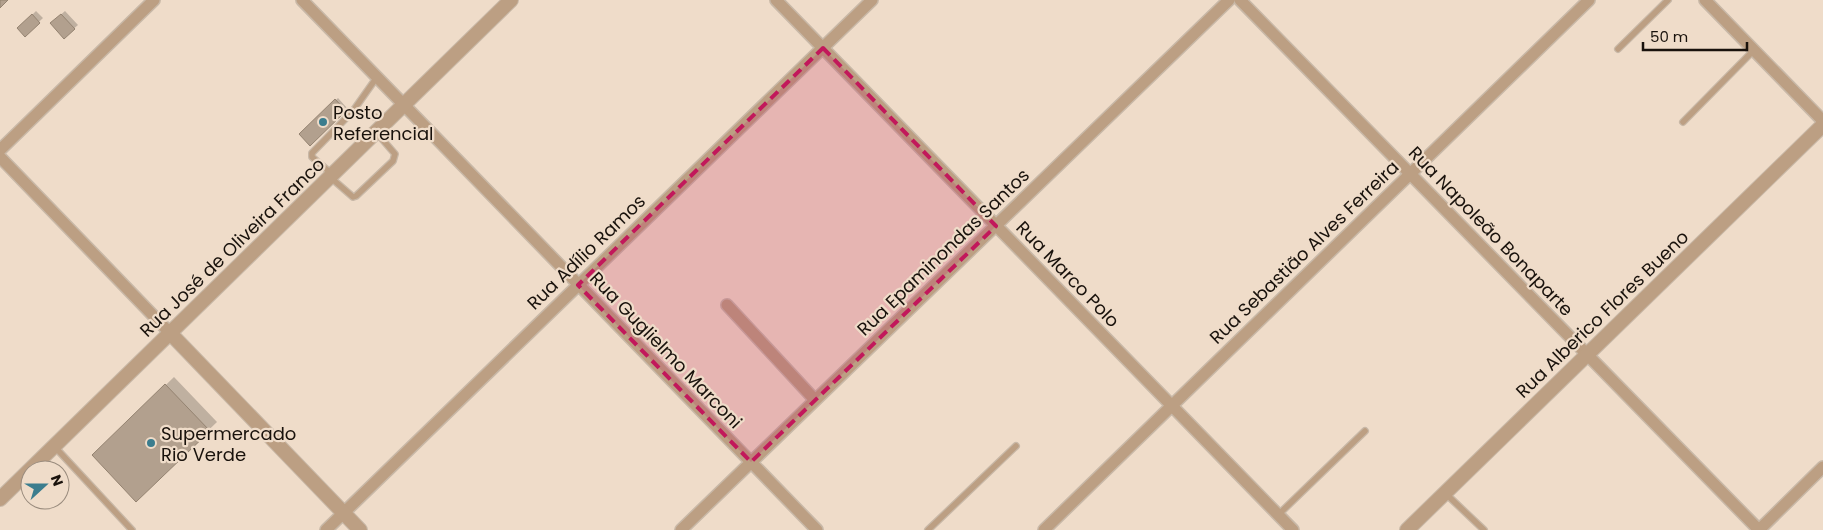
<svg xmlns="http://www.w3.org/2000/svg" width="1823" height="530" font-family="Poppins,sans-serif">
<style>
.shadow{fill:#0003}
.building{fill:#b2a08e;stroke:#948371}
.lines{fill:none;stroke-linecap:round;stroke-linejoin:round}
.service-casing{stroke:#c8b8a7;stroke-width:8}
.minor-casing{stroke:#c8b8a7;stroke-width:14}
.tertiary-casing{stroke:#c8b8a7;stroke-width:16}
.service{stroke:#bc9f83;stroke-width:5.5}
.minor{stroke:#bc9f83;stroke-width:11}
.tertiary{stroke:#bc9f83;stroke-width:14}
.marked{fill:#c2185b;fill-opacity:0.2;stroke:#c2185b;stroke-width:4;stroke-dasharray:10 6;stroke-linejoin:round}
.poi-dot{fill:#3b7d8e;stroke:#efdcc9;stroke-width:2}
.labels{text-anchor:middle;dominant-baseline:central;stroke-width:4.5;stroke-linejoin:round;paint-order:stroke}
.poi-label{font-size:18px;fill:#19120c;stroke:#efdcc9;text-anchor:start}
.street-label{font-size:18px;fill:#19120c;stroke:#efdcc9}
</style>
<rect width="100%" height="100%" fill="#efdcc9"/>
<!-- shadow -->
<path class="shadow" d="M36,11L43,18L25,35L19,28Z
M65,11L78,25L64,37L56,19Z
M338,98L347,108L310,144L301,134Z
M174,377L217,422L136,500L94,455Z"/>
<!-- building -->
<path class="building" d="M0,0H8L0,8Z
M32,14L40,23L25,37L17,28Z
M61,14L75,29L64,39L50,23Z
M335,99L346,111L310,146L299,134Z
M165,384L210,431L136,502L92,455Z"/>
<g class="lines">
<!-- service casing -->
<g class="service-casing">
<path id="service" d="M1618,49L1668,0
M353,111L377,77
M1683,122L1754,50
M332,174L312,157V153L353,111L387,120
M330,177L353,197L356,196L393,161L395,154L376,132
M54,446L132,530
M1445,493L1484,530
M1278,515L1365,431
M928,530L1016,446"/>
</g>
<!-- minor casing -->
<g class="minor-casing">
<path id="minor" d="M302,0L817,530
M776,0L1293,530
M1240,0L1759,530
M1705,0L1823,121
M0,150L154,0
M0,157L170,333
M727,305L815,400
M326,530L872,0
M681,530L1229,0
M1044,530L1589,0
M1759,530L1823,467"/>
</g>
<!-- tertiary casing -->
<g class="tertiary-casing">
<path id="tertiary" d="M170,333L360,530
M0,499L511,0
M1407,530L1823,125"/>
</g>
<!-- service -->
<use href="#service" class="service"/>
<!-- minor -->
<use href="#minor" class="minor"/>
<!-- tertiary -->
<use href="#tertiary" class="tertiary"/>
</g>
<!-- marked area -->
<path class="marked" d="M823,48L996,226L751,462L578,285Z"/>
<!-- markers -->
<g class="poi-dot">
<circle cx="323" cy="122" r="5"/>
<circle cx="151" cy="443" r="5"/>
</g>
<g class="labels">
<!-- poi labels -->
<g class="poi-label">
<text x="333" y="112">Posto<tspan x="333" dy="21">Referencial</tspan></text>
<text x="161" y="433">Supermercado<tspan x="161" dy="21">Rio Verde</tspan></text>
</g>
<!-- street labels -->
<g class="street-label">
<text transform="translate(1491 231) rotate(46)">Rua Napoleão Bonaparte</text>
<text transform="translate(232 247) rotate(-44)">Rua José de Oliveira Franco</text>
<text transform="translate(586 252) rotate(-44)">Rua Adílio Ramos</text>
<text transform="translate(943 252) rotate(-44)">Rua Epaminondas Santos</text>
<text transform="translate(1304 252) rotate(-44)">Rua Sebastião Alves Ferreira</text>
<text transform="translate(1068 274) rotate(46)">Rua Marco Polo</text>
<text transform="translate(1602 314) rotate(-44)">Rua Alberico Flores Bueno</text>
<text transform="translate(666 350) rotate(46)">Rua Guglielmo Marconi</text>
</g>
</g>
<!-- north arrow -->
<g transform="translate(45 485) rotate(69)"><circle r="24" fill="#efdcc9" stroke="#998b7d"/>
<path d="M0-4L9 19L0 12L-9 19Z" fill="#3b7d8e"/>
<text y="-8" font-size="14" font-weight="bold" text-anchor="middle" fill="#19120c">N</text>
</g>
<!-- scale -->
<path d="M1643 42v8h104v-8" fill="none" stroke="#19120c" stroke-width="2.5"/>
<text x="1650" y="42" font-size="15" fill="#19120c" stroke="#efdcc9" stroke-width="4" paint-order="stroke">50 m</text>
</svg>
